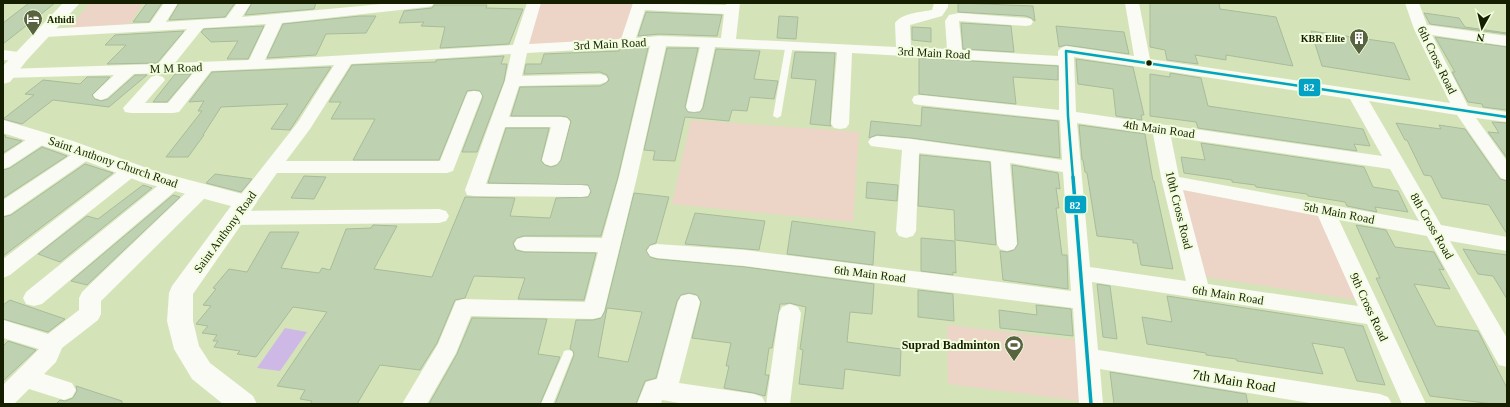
<svg xmlns="http://www.w3.org/2000/svg" width="1510" height="407" font-family="Georgia,serif">
<style>
.green{fill:#ecd4c7}
.water{fill:#ceb9e6}
.building{fill:#bed1b0;stroke:#a8bb9b;fill-rule:evenodd}
.lines{fill:none;stroke-linecap:round;stroke-linejoin:round}
.service{fill:#f9fbf4;fill-rule:evenodd}
.minor{fill:#f9fbf4;fill-rule:evenodd}
.tertiary{fill:#f9fbf4;fill-rule:evenodd}
.bus-1-far1-casing{stroke:#f1fddd;stroke-width:5}
.bus-1-casing{stroke:#f1fddd;stroke-width:6}
.bus-1-far1{stroke:#01a2c4;stroke-width:2.5}
.bus-1{stroke:#01a2c4;stroke-width:3.5}
.bus-dot{fill:#151f00;stroke:#f1fddd;stroke-width:1.5}
.labels{text-anchor:middle;dominant-baseline:central;stroke-width:4;stroke-linejoin:round;paint-order:stroke}
.far-poi-label{font-size:10px;font-weight:bold;fill:#151f00;stroke:#f1fddd;text-anchor:start}
.street-label{font-size:12px;fill:#151f00;stroke:#f1fddd}
.poi-label{font-size:12px;font-weight:bold;fill:#151f00;stroke:#f1fddd;text-anchor:end}
.near-street-label{font-size:14px;fill:#151f00;stroke:#f1fddd}
.line-badge{stroke:#f1fddd;stroke-width:1.5}
.badge-label{font-size:11px;text-anchor:middle;font-weight:bold;fill:#fff}
</style>
<rect width="100%" height="100%" fill="#d5e4b8"/>
<!-- green -->
<path class="green" d="M90,3H143L130,24L69,28Z
M539,3H634L623,41L524,45Z
M691,120L859,132L853,222L672,204Z
M1178,189L1321,215L1359,300L1205,277Z
M947,325L1076,340L1086,402L948,384Z"/>
<!-- water -->
<path class="water" d="M285,328L307,332L280,371L257,368Z"/>
<!-- building -->
<path class="building" d="M29,3H55L3,44V23Z
M147,3H162L149,22H133Z
M179,3H235L225,17L169,20Z
M252,3H316L314,9L245,15Z
M958,3L1033,6L1035,21L1031,18L1026,16L958,12Z
M1150,3H1219L1220,9L1276,17L1293,66L1226,55V60L1195,55L1198,64L1167,60L1165,50L1150,47Z
M434,5H487L486,8L523,9L509,44L440,48L445,27L421,26L424,22L399,23L404,11L432,8Z
M646,12L722,15L717,36L659,34L638,36Z
M1424,13L1459,18L1465,27L1507,33V34L1430,24Z
M360,16H376L366,33L326,34L316,55L267,58L283,24Z
M779,16L798,17L796,39L777,38Z
M961,23L1011,26L1014,52L963,49Z
M264,26L248,59H227L238,41L211,42L201,32L204,29Z
M1056,26L1124,32L1129,54L1066,45L1059,47Z
M912,27L931,28V42L912,40Z
M184,31L157,63L107,64L126,45H105L115,35Z
M1311,31L1394,43L1410,80L1322,66Z
M1435,37L1507,47V110L1483,107L1482,104L1468,102L1452,72H1455Z
M648,48L618,177L601,236H524L517,238L513,243L516,250L524,252L596,253L584,300L518,299L525,278L474,276L465,298L455,300L437,343L420,370L380,365L357,404H310L312,401L300,399L305,390L277,386L327,312L293,307L256,357L237,354L240,351L214,347L218,341H213L217,335L202,333L208,326L196,324L211,306L203,305L216,289L213,288L229,269L247,272L270,232H299L281,268L319,273L322,268L330,270L346,229L371,228L373,225L397,226L374,269L432,277L465,197L515,198L510,216L550,218L556,198L588,197L591,192L588,185L488,183L506,128H549L541,161L545,165L551,167L557,165L561,160L571,121L567,117L561,116H511L520,87L600,86L606,83L609,80L607,75L600,72L524,74L526,64H541L544,54L619,51V49Z
M667,48H698L685,107L688,112H700L703,108L716,49L760,51L754,79L778,81L774,99L750,97L747,111L732,110L729,121L685,117L675,161L653,160L655,151L644,150Z
M795,52L835,53L830,124L831,126L810,124L816,80L791,78Z
M504,56L501,64H507L504,81L477,152H462L483,97L480,91L474,90L467,91L439,160H353L375,119H331L341,102H329L352,65L436,62V60Z
M919,58L1058,66V80L1013,77L1016,104L919,94Z
M1076,59L1133,67L1144,115H1141L1142,120L1116,116L1113,89L1078,84Z
M331,67L290,130L271,129L288,104L221,107L203,135H204L188,157H166L202,111H198L204,101L189,102L212,72Z
M1170,73L1201,78L1208,106L1363,129L1370,146L1354,144L1357,151L1198,128L1196,122L1150,116V74L1170,77Z
M175,74H191L167,102H153Z
M135,75H147L109,107L53,100L22,124L3,119L34,95L25,94L43,80L80,84L87,77H110L92,95L95,99L101,101L108,99Z
M922,107L1058,121L1060,158L911,138L877,135L869,138L871,121L921,126Z
M1492,122L1507,123V158L1488,132L1499,133Z
M1396,123L1441,129L1439,125L1465,129L1500,179L1507,181V234L1489,205L1442,198L1431,176L1424,175L1407,140H1405Z
M1079,125L1145,134L1153,181H1154L1173,269L1141,265L1137,243H1133V240L1097,236L1087,173L1085,172L1083,160H1082Z
M3,135L6,136L5,137L22,141L3,153Z
M1201,143L1364,167L1373,187L1398,191L1408,212L1375,207L1377,212L1347,206L1345,202L1308,196L1307,194L1256,187L1255,185L1232,182V180L1184,173L1181,157L1205,160Z
M42,147L67,156L3,198V170L10,168Z
M920,155L990,162L996,245L955,240L954,210L918,206Z
M85,164L113,173L3,256V217L11,215Z
M1012,165L1058,173L1060,189L1056,188L1059,208H1056L1062,255H1067L1068,289L1003,280L1000,251L1007,252L1014,250L1018,244Z
M215,174L252,179L241,192L206,183Z
M304,176L326,177L314,199L291,198Z
M867,182L898,185L897,201L866,198Z
M143,185L152,188L60,262L38,254L87,216L98,219Z
M634,193L669,197L656,243L650,245L646,250L650,257L657,259L745,267L874,284L872,314L850,312L847,342L901,349L900,376L845,369L843,389L799,384L803,350L800,349L806,307L789,303L785,304H780L772,348H769L765,375H769L765,396L754,393L724,388L729,366H726L731,343L692,338L701,302L697,295L689,293L681,295L677,301L656,378L645,381L636,404H555L574,355L573,351L570,349L576,320H593L601,318L605,311ZM607,308L642,312L628,362L598,357Z
M173,195L180,197L87,285L71,281Z
M695,213L765,221L759,250L685,244Z
M792,221L875,232L873,265L787,254Z
M1356,225L1386,230L1395,247L1434,252L1444,270L1439,269L1450,289L1414,284L1436,326L1478,331L1507,388V404H1493L1430,396L1376,278H1380Z
M921,238L955,241L956,273L953,272V275L921,271Z
M1463,249L1507,255V299L1493,276L1478,274Z
M1097,284L1110,286L1117,339L1103,337Z
M918,290L953,294L954,321L918,317Z
M1167,296L1363,326L1385,385L1357,381L1344,348L1312,343L1323,374L1237,361L1236,359L1206,355V353L1147,344L1142,317L1172,322Z
M10,300L27,306L65,319L48,332L3,319V305Z
M1036,305L1071,309L1073,336L1000,328L999,310L1037,315Z
M472,318L547,319L538,354L560,357L540,404H429L457,354Z
M8,341L36,350L3,381V346Z
M1110,372L1246,394L1248,404H1114Z
M76,386L122,401V404H56L60,400L65,401L73,398L77,391Z"/>
<g class="lines">
<!-- service -->
<path class="service" d="M786,43H792L793,45L781,116L777,118L773,116Z
M568,350L572,351L573,354L553,404H541L563,354L564,351Z"/>
<!-- minor -->
<path class="minor" d="M164,3H178L166,22L226,18L237,3H251L242,17L392,3H434L432,6L427,7L282,23L265,60L513,45L527,3H541L529,44L621,39L633,3L726,5V3H740L736,39L896,47L895,23C902,13 921,12 932,10L934,3H948V7L942,16L910,25L911,47L947,49L945,21L949,15L959,13L1026,18L1031,19L1033,22L1031,25L1026,26L959,21L962,50L1058,56V51L1061,48L1066,46L1134,56L1125,3H1139L1150,59L1450,103L1414,29L1405,3H1419L1427,25L1507,36V46L1432,35L1468,106L1507,112V122L1476,118L1507,161V180L1501,178L1457,115L1369,101L1441,225L1507,237V251L1450,241L1507,338V367L1499,365L1427,236L1339,220L1426,404H1402L1367,324L1092,282L1098,350L1380,394L1388,397L1392,404H1316L1100,369L1103,404H1079L1073,308L745,266L657,258L650,256L647,251L650,246L657,244L745,250L1071,291L1063,172L1010,163L1017,244L1014,249L1007,251L1000,249L997,244L991,161L919,153L916,231L913,236L906,238L899,236L896,231L902,150L871,146L868,142L871,138L877,136L911,139L1062,160L1060,120L920,105L914,104L912,100L914,96L920,95L1059,110V65L852,53L849,124L846,128L840,129L834,128L831,124L837,52L715,47L702,107L700,111L694,112L688,111L686,107L700,47L666,46L637,177L604,311L601,317L593,319L471,316L456,353L427,404H402L438,344L456,301L464,299L585,302L598,252L524,251L517,249L514,244L517,239L524,237L602,238L619,177L650,46L527,53L522,76L600,74L606,76L608,79L606,82L600,84L519,86L509,117H561L567,118L570,122L560,160L557,164L551,166L545,164L542,160L551,127H505L486,184L581,185L588,186L590,191L588,196L581,197L474,196L467,195L465,190L505,81L511,54L351,64L310,129L286,161H440L466,96L468,92L474,91L480,92L482,96L453,171L447,173H277L253,207L246,209L239,207L237,202L239,197L298,122L334,65L211,71L179,112L173,113H131L125,112L123,108L151,77L157,75L163,77L165,80L145,103H168L194,72L134,74L107,98L101,100L95,98L93,95L114,75L3,78V70L6,69L158,64L187,29L45,37L40,36L38,33L40,30L45,29L150,23ZM645,10L724,14L721,38L659,36L636,38ZM266,24L249,60L175,63L203,28ZM1074,57L1350,99L1382,156L1076,112ZM1077,123L1153,134L1162,182L1186,281L1090,267ZM1171,137L1390,169L1419,221L1179,177ZM1183,190L1318,216L1358,306L1208,284Z
M3,50L26,53L29,56L26,59L21,61L3,60Z
M41,132L47,134L50,138L47,142L9,167L3,169V155L35,134Z
M86,147L92,149L95,153L92,157L10,214L3,216V200L80,149Z
M131,164L137,166L140,170L137,174L10,275L3,278V259L125,166Z
M173,177L180,179L182,183L180,187L42,304L34,306L26,304L23,298L26,292L166,179Z
M201,184L208,185L210,190L208,195L101,301V314L98,320L62,348L56,362L44,374L72,383L76,390L72,397L64,400L29,389L14,404H3V385L39,349L3,338V320L48,334L79,310V298L82,292L194,185Z
M439,209L446,211L449,216L446,221L439,223L233,225L226,223L223,218L226,213L233,211Z
M689,294L697,296L700,302L679,383L754,394L762,397L766,404H685L662,400L661,404H637L646,382L657,379L678,302L681,296Z
M790,304L798,307L801,313L790,404H766L779,313L782,307Z"/>
<!-- tertiary -->
<path class="tertiary" d="M63,3H80L27,60L10,82L3,84V66Z
M3,120L73,141L155,171L254,197L257,202L193,294V321L199,346L210,363L253,396L257,404H223L192,379L174,349L167,321L169,293L172,286L231,206L141,182L59,151L3,133Z"/>
<!-- bus-1-far1 casing -->
<g class="bus-1-far1-casing">
<path id="bus-1-far1" d="M1073,178L1068,116L1066,51L1507,117"/>
</g>
<!-- bus-1 casing -->
<g class="bus-1-casing">
<path id="bus-1" d="M1073,177L1091,404"/>
</g>
<!-- bus-1-far1 -->
<use href="#bus-1-far1" class="bus-1-far1"/>
<!-- bus-1 -->
<use href="#bus-1" class="bus-1"/>
</g>
<!-- icons -->
<defs>
<g id="hotel-pin" transform="scale(1)"><path d="M0 17L-7.5 6A9.5 9.5 0 1 1 7.5 6Z" fill="#586440" stroke="#f1fddd"/><path d="M-6-4.5h1.5V1H6V5H4.5V3h-9V5H-6ZM-4 0a1.8 1.8 0 1 1 3.6 0ZM.5 0V-2.5h3Q6-2.5 6 0Z" fill="#fff"/></g>
<g id="building-pin" transform="scale(1)"><path d="M0 17L-7.5 6A9.5 9.5 0 1 1 7.5 6Z" fill="#586440" stroke="#f1fddd"/><path d="M-4-6H4V6H1V3H-1V6H-4ZM-2.5-4.3h1.7v1.8h-1.7ZM.8-4.3h1.7v1.8H.8ZM-2.5-1h1.7V.8h-1.7ZM.8-1h1.7V.8H.8Z" fill="#fff"/></g>
<g id="stadium-pin" transform="scale(1)"><path d="M0 17L-7.5 6A9.5 9.5 0 1 1 7.5 6Z" fill="#586440" stroke="#f1fddd"/><path d="M0-5a6.5 5 0 1 0 0 10a6.5 5 0 1 0 0-10ZM-3.5-1.8h7v3.6h-7Z" fill="#fff"/></g>
</defs>
<g fill-rule="evenodd">
<use href="#hotel-pin" x="33" y="19"/>
<use href="#building-pin" x="1359" y="38"/>
<use href="#stadium-pin" x="1014" y="345"/>
</g>
<!-- markers -->
<circle class="bus-dot" cx="1149" cy="63" r="3.5"/>
<g class="labels">
<!-- far-poi labels -->
<g class="far-poi-label">
<text x="47" y="19">Athidi</text>
<text x="1345" y="38" text-anchor="end">KBR Elite</text>
</g>
<!-- street labels -->
<g class="street-label">
<text transform="translate(610 44) rotate(-3)">3rd Main Road</text>
<text transform="translate(934 53) rotate(3)">3rd Main Road</text>
<text transform="translate(1437 60) rotate(64)">6th Cross Road</text>
<text transform="translate(176 68) rotate(-2)">M M Road</text>
<text transform="translate(1159 129) rotate(8)">4th Main Road</text>
<text transform="translate(113 162) rotate(19)">Saint Anthony Church Road</text>
<text transform="translate(1179 210) rotate(76)">10th Cross Road</text>
<text transform="translate(1339 213) rotate(11)">5th Main Road</text>
<text transform="translate(1432 226) rotate(60)">8th Cross Road</text>
<text transform="translate(225 232) rotate(-54)">Saint Anthony Road</text>
<text transform="translate(870 274) rotate(7)">6th Main Road</text>
<text transform="translate(1228 295) rotate(9)">6th Main Road</text>
<text transform="translate(1369 307) rotate(65)">9th Cross Road</text>
</g>
<!-- poi labels -->
<g class="poi-label">
<text x="1000" y="345">Suprad Badminton</text>
</g>
<!-- near-street labels -->
<g class="near-street-label">
<text transform="translate(1234 381) rotate(9)">7th Main Road</text>
</g>
</g>
<g class="line-badge">
<rect x="1298" y="78" width="23" height="19" rx="4" fill="#01a2c4"/>
<rect x="1064" y="195" width="23" height="19" rx="4" fill="#01a2c4"/>
</g>
<g class="badge-label">
<text x="1309" y="91">82</text>
<text x="1075" y="209">82</text>
</g>
<!-- border -->
<rect width="1510" height="407" fill="none" stroke="#151f00" stroke-width="8"/>
<!-- north arrow -->
<g transform="translate(1482 28) rotate(188)" stroke="#f1fddd" stroke-width="3" paint-order="stroke">
<path d="M0-3L7 15L0 10L-7 15Z" fill="#151f00"/>
<text y="-6" font-size="11" font-weight="bold" text-anchor="middle" fill="#151f00">N</text>
</g>
</svg>
